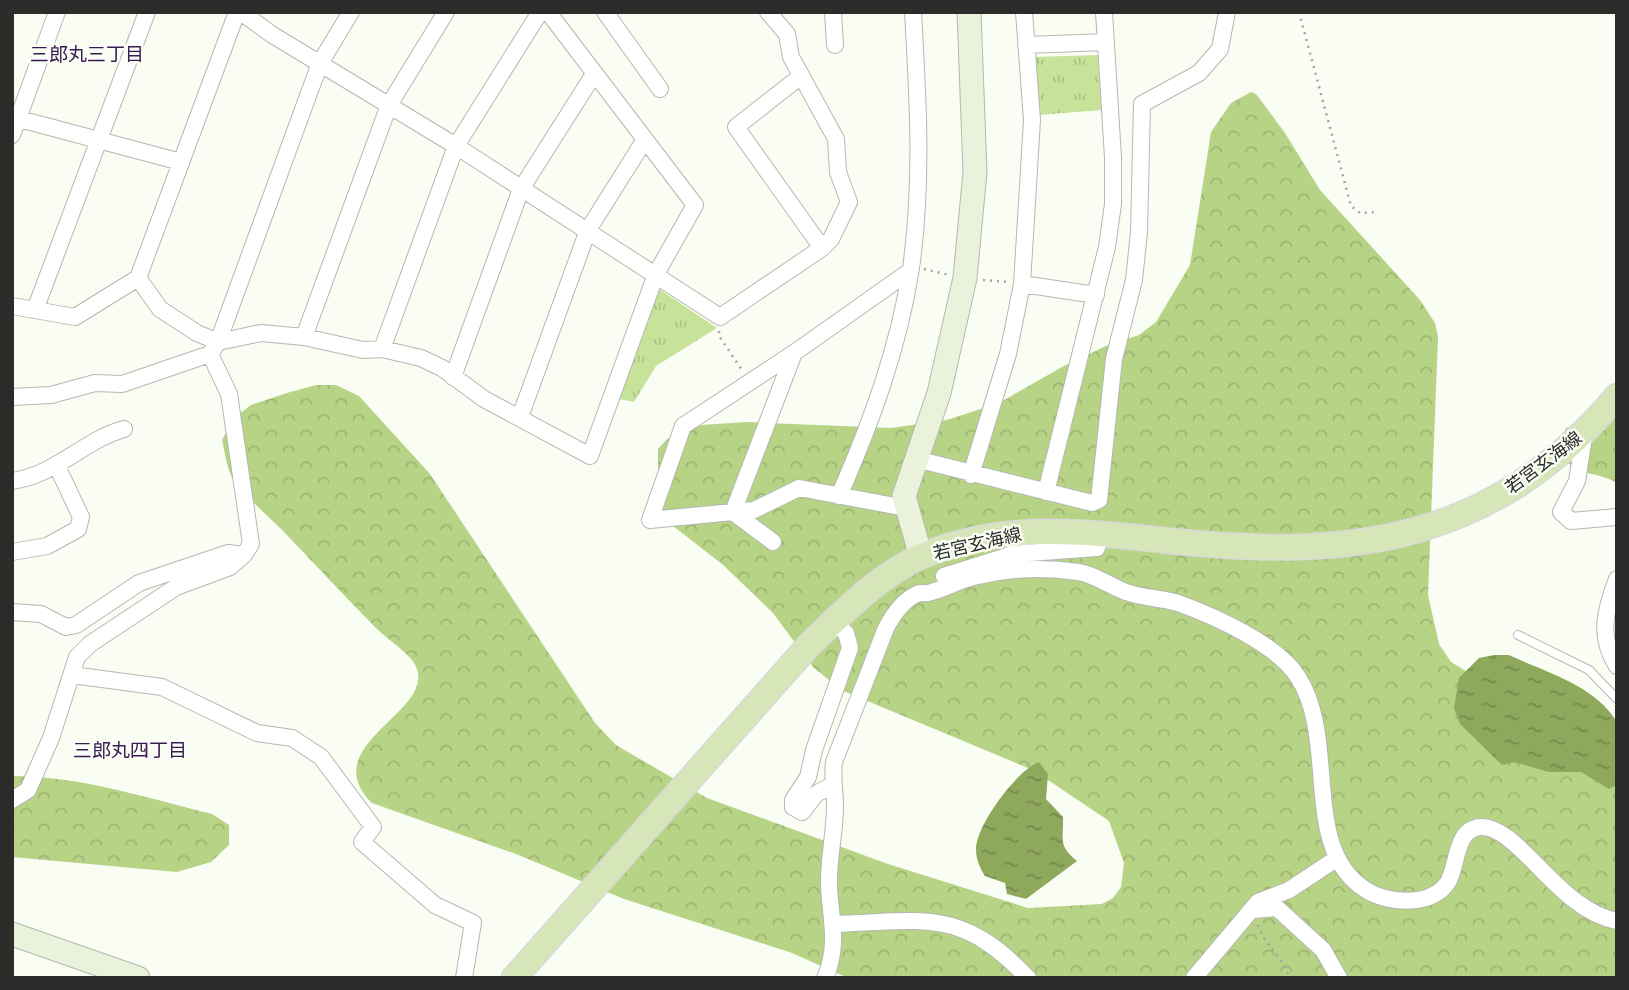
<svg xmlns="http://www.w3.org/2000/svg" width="1629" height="990" viewBox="0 0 1629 990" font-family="Ubuntu,'Noto Sans JP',sans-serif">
	<defs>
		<pattern id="forest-crowns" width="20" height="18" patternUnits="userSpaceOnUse" patternTransform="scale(1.75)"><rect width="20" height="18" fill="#b7d385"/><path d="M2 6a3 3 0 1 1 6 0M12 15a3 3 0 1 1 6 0" fill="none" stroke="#9eb573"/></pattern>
		<pattern id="park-tufts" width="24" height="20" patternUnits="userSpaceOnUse" patternTransform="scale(1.75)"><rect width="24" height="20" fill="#c7e299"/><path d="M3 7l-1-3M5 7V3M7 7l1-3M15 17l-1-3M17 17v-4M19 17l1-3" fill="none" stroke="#abc284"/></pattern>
		<pattern id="water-ripples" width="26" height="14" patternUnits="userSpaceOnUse" patternTransform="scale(1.75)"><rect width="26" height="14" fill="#8ea85c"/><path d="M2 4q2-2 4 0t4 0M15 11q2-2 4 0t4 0" fill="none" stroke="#74894c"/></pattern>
	</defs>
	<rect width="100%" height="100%" fill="#f9fdf4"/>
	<path fill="url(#forest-crowns)" d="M1251,92L1256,94L1285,133L1320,190L1420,300L1435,323L1438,337L1428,595L1439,644L1451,662L1469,673L1617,731V978H848L792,953L624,899L516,854L372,803C311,742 449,709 412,660C402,648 387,639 376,628C344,596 314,563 283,531C267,515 248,499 234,481C227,471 225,452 222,440L234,418L251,405L287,393L316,385H336L359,396L430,474L595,723L616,745L707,798L888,864L1028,908L1102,904L1113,898L1121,887L1124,863L1109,821L1033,770L841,690L813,667L773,613L722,564L664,519L658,499V449L667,439L702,425L747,422L891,428L947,420L999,403L1062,367L1106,346L1139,335L1156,322L1190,265L1211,132L1231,103Z
		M1617,412V483C1587,466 1573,483 1559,444L1566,428Z
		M12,776C80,776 147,798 212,814L229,825V845L211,862L177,872L12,857Z"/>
	<path fill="url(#park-tufts)" d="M1098,55L1102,110L1038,115L1034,57Z
		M659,289L717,328L656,366L634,402L619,399Z"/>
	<path fill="url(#water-ripples)" d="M1494,655H1509C1545,672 1595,685 1617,722V785L1609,789L1581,772H1549L1515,762L1502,765L1460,724L1454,708L1459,678L1479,658Z
		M1039,762L1048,774L1046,799L1063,817C1064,839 1057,845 1077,861L1026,899L1007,894L1005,883L985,876C980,869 976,858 976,850C975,826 1018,769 1039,762Z"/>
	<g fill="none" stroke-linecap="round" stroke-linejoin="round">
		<g stroke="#b4b8af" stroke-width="10">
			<path id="lane" d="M1518,635L1589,670L1617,699"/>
		</g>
		<g stroke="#b4b8af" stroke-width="18">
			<path id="street" d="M241,12L271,34L456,146L720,317L822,248L831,239L849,202L838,172L836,139L791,57L787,34L768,12
				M605,12L660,89
				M833,12L835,45
				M1026,45L1106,42
				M801,76L736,127L822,248
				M12,117L181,162
				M12,135L57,12
				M138,278L160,309L197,333L218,342L261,333L304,337L363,350L382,349L421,358L442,368L484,399L590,456L656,274L695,205L548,12
				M138,278L237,12
				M1022,284L1096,295
				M12,306L75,317L138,278
				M35,310L147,12
				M304,337L389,105L446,12
				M382,349L456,146L540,12
				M453,377L521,189L594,74
				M12,397L51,395L95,383L122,384L210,354
				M520,417L588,230L644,141
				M1585,431L1577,481L1561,512L1571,521L1617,517
				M916,459L1092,503L1099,500L1114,359L1134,280L1139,232L1142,104L1199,73L1220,49L1227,12
				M971,475L1008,354L1022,284L1032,120L1024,12
				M12,481C56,475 84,440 124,429
				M1046,492L1107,247L1113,204V158L1104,12
				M839,496C871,423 899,347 911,268C923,183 918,98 913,12
				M906,508L799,488L754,510L650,520L683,426L794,353L910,271
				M733,512L794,353
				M733,512L773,542
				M12,552L47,546L78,529L81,517L57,466
				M944,576L1014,554L1097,548L1098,533
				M1617,579C1605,610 1598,637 1617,666
				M12,612L41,614L66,627L76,625L139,583L228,553L244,555L251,544L229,394L210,354L218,342L320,63L351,12
				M72,675L162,687L257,733L292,738L321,757L373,827L362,842L435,905L473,923L464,978
				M832,785L816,794L802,812L793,807V800L808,777L814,750L850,648L846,633L833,622
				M12,800L28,790L51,738L77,657L90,644L176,587L230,567L244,555
				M1253,910L1277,908L1323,950L1339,978
				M835,924C925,921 960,907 1028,978
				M825,978C839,946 831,921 829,887C828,860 835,833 835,806C835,791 832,778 834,762L886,628C893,615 903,600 917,594C922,592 923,594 928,593C943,590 957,581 973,577C1006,569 1044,567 1078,572C1094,574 1110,586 1126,592C1143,598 1161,598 1178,603C1214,616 1277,644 1298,677C1339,741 1300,849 1366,890C1388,904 1432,907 1448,882C1458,865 1455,828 1481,827C1519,826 1559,911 1617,921
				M1194,978L1258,902L1289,890L1336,859"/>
		</g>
		<g stroke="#b4b8af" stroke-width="25">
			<path id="secondary" d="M921,557L904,496L939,393L965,278L975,172L969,12
				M12,934L138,978"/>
		</g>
		<g stroke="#d9d9d9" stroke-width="27">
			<path id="primary" d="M514,978L810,644C844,612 879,575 922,556C1003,521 1087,532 1172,541C1352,560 1493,542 1617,396"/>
		</g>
		<path stroke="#a3a59f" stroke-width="2.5" stroke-dasharray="2 5" stroke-linecap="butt" d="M1299,12L1351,206L1360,213L1378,212
			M924,269L949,275
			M983,280L1008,282
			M719,331V336L742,370
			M1258,925C1265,947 1284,957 1289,978"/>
		<use href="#lane" stroke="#fff" stroke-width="8"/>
		<use href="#street" stroke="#fff" stroke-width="16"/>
		<use href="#secondary" stroke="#eaf2dc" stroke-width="23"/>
		<use href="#primary" stroke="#d6e6b8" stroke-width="24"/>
	</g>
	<g text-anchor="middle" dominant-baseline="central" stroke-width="5" stroke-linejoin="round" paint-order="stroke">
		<g font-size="18" fill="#2c2d2a" stroke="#f9fdf4">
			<text transform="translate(1543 462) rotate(-37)">若宮玄海線</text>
			<text transform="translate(977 543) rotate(-13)">若宮玄海線</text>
		</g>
		<g font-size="19" fill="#381b54" stroke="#f9fdf4">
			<text x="87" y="54">三郎丸三丁目</text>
			<text x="130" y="750">三郎丸四丁目</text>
		</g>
	</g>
	<rect width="1629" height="990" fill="none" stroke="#2c2d2a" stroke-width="28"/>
</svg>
